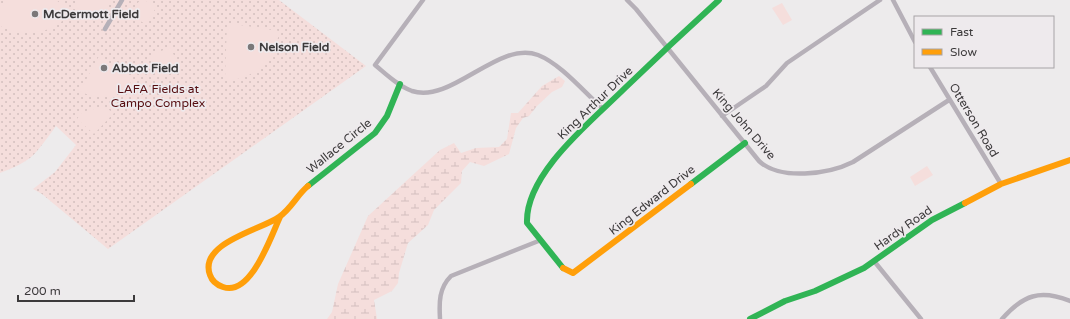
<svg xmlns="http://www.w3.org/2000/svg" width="1070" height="319" viewBox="0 0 1070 319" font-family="'Varela Round',sans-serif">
	<defs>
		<pattern id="green-dots" width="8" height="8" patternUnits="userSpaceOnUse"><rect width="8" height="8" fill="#f5dedc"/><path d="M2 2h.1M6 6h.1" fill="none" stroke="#d3bfbe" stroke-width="1.8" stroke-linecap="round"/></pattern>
		<pattern id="wetland-marsh" width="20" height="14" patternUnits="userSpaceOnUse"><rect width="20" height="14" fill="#f5dedc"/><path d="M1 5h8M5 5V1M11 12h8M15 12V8" fill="none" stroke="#d3bfbe"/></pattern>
	</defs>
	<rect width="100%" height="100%" fill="#edebec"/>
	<path fill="url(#green-dots)" d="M0,0H279L366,66L108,249L42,194L33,189L55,172L76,145L56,126C50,134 44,143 37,151C28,162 13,168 0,173Z"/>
	<path fill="url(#wetland-marsh)" d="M559,76L565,81L562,87L552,92L537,106L529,116L523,118L516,128L509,154L484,166L470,162L462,171L461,183L434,210L428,225L408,243L399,273L398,283L392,291L374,300L377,319H327L332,312L338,284L368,216L440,150L454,143L461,153L476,148L499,147L507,139L511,113H518L542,86Z"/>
	<path fill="#f5dedc" d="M7,0H56L71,11C57,34 23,38 0,26V10Z
		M79,0H109L111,1L98,23L75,6Z
		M140,0H145L156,8L145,24L130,14Z
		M782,3L792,20L783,25L772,8Z
		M227,23L279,31C277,59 252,81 225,80Z
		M170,47L178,64L175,70L159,77L150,56Z
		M99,56L132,81C118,98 100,102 80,91Z
		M98,108H106L114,113L94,134L77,119L82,112Z
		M927,166L933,175L915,186L910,177Z"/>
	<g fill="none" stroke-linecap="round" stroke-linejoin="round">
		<path stroke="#b6b0b8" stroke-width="4.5" d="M423,0L375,65C386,74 398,86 412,91C452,104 498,40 538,55C561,64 584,92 603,109
			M627,0L636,9L759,161C780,181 829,174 853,162L949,100
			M893,0L915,42
			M105,29L122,0
			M930,67L1001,184
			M722,116L766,86L787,63L880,0
			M874,261L921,319
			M440,319C439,302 439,288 451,276L541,240
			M1002,319C1023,295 1040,289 1070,301"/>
		<path stroke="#30b455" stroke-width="6" d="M691,184L745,143
			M308,186L375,133L387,116L400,84
			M563,268L527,223C525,173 593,120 625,88C656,58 687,29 719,0
			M750,319L785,301L815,291L864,268L932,220L965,203"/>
		<path stroke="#ff9f0a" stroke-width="6" d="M965,203L1001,184L1070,160
			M280,217C271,236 251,297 223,287C217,285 212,281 210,275C198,243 261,230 279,217C291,209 297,195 308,186
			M563,268L573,273L691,184"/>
	</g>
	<g fill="#7a7879" stroke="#eeeaed" stroke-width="1.5">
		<circle cx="35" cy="14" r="4"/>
		<circle cx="251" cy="47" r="4"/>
		<circle cx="104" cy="68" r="4"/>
	</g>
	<g text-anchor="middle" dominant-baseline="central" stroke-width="3.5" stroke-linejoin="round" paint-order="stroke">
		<g font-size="12" font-weight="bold" fill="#3c3a3b" stroke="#eeeaed" text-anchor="start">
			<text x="43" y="14">McDermott Field</text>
			<text x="259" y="47">Nelson Field</text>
			<text x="112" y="68">Abbot Field</text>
		</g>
		<g font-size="12" fill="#560e11" stroke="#eeeaed">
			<text x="158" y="89">LAFA Fields at<tspan x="158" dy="14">Campo Complex</tspan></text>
		</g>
		<g font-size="12" fill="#3c3a3b" stroke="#eeeaed">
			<text transform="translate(595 103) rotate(-44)">King Arthur Drive</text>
			<text transform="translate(974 120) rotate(59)">Otterson Road</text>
			<text transform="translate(744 124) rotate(49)">King John Drive</text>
			<text transform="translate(339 146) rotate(-39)">Wallace Circle</text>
			<text transform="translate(652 200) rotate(-38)">King Edward Drive</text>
			<text transform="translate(903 228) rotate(-35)">Hardy Road</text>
		</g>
	</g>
	<rect x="914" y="16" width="140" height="52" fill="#eeeaed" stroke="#a7a4a6"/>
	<rect x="922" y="29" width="20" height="6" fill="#30b455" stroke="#a7a4a6"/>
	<text x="950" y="36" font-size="12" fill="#3c3a3b">Fast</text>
	<rect x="922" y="49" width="20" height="6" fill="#ff9f0a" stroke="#a7a4a6"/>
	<text x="950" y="56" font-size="12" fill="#3c3a3b">Slow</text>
	<path d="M18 295v6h116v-6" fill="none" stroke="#3c3a3b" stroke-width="2"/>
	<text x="24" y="295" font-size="12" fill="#3c3a3b" stroke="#eeeaed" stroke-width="3" paint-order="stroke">200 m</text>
</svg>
